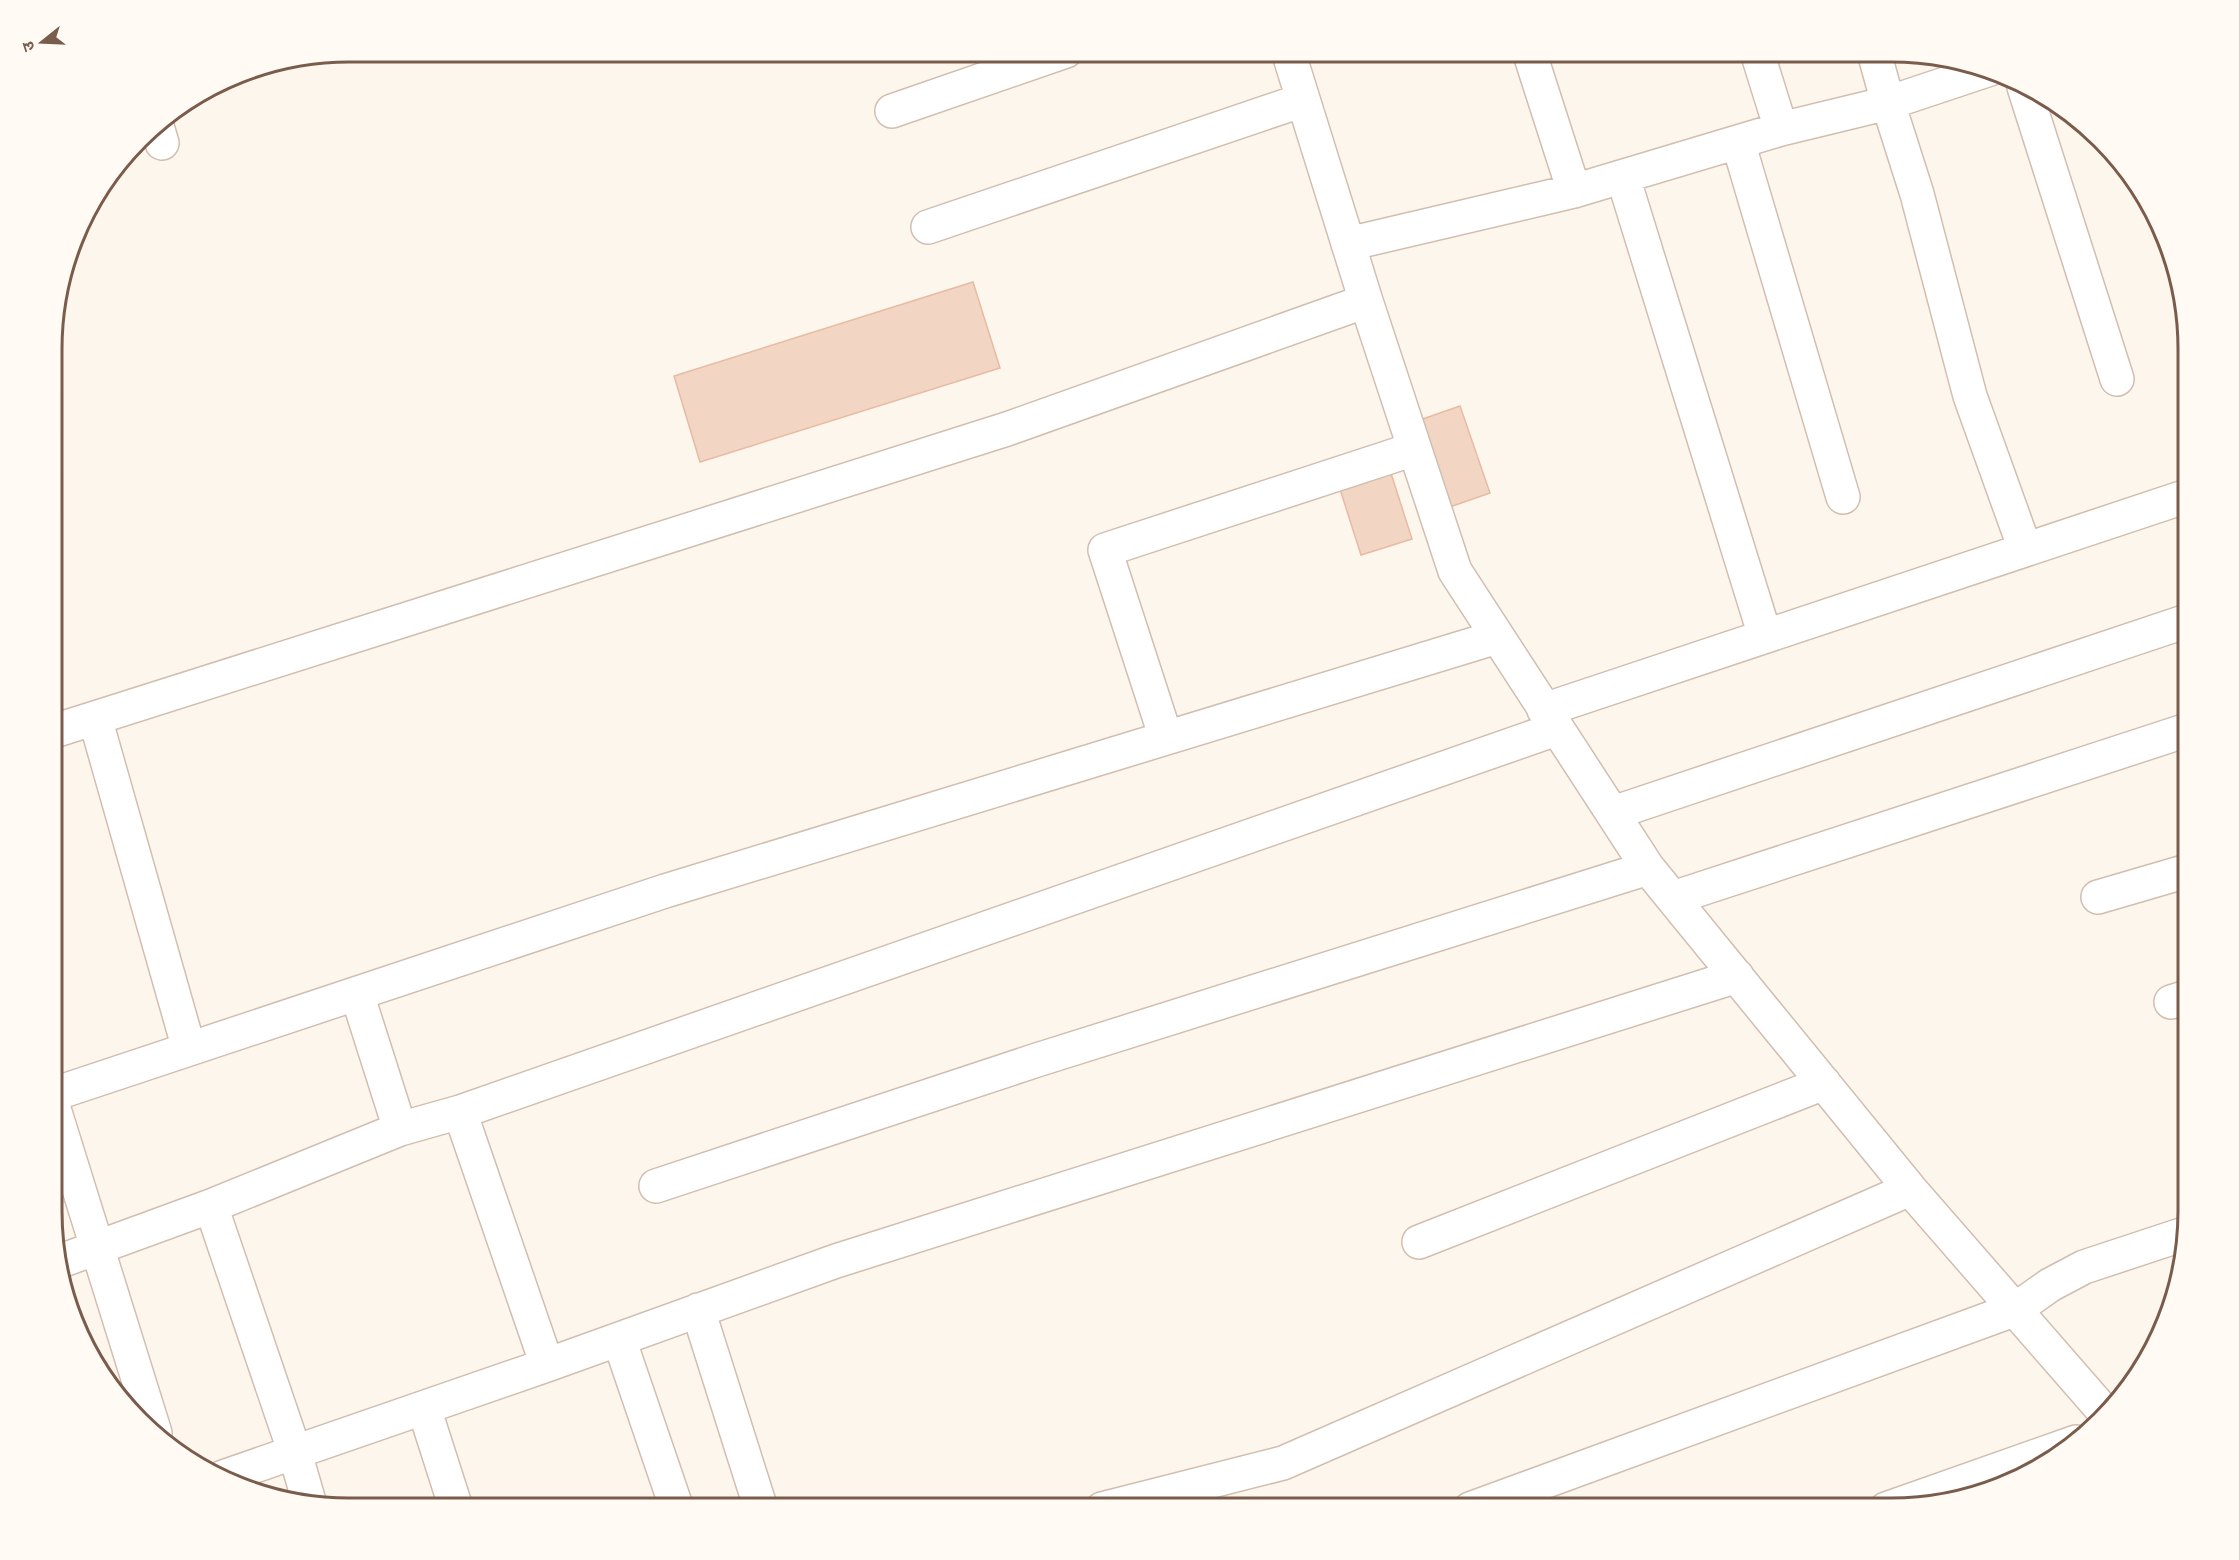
<svg xmlns="http://www.w3.org/2000/svg" width="2239" height="1560" viewBox="0 0 2239 1560" font-family="'Varela Round','Noto Sans Devanagari',sans-serif">
	<rect width="100%" height="100%" fill="#fdf6ec"/>
	<path fill="#f3d5c3" stroke="#e6bba3" stroke-width="1.5" d="M973,282L1000,368L700,462L674,376Z
		M1460,406L1490,493L1444,509L1414,422Z
		M1389,467L1412,539L1361,555L1338,483Z"/>
	<g fill="none" stroke-linecap="round" stroke-linejoin="round">
		<g stroke="#d1beb0" stroke-width="36">
			<path id="street" d="M1288,51L1366,301L1455,571L1648,868L1910,1189L2106,1414
				M1529,51L1574,191
				M1757,52L1781,129
				M1874,52L1888,103L1917,194L1970,396L2025,549
				M2024,87L2117,379
				M892,111L1066,51
				M156,123L162,143
				M1738,142L1843,497
				M1623,177L1765,636
				M928,227L1303,100
				M1348,244L1574,191L1781,129L1888,103L1990,69
				M1544,710L2187,496
				M95,718L189,1049
				M54,731L1007,429L1366,301
				M1166,738L1105,550L1414,449
				M1613,813L2187,621
				M2098,897L2187,871
				M1673,898L2187,730
				M357,994L400,1129
				M2171,1002L2187,997
				M54,1094L665,891L1497,637
				M54,1109L155,1433
				M460,1112L547,1365
				M656,1186L1037,1060L1648,868
				M211,1206L295,1453L310,1505
				M1419,1242L1824,1083
				M58,1262L211,1206L400,1129L460,1112L1556,729
				M698,1310L761,1509
				M619,1339L677,1509
				M424,1408L456,1508
				M223,1477L547,1365L836,1261L1737,976
				M1102,1509L1283,1463L1910,1189
				M1470,1509L2016,1309L2050,1285L2084,1267L2187,1233
				M1886,1509L2076,1442"/>
		</g>
		<use href="#street" stroke="#fff" stroke-width="33"/>
	</g>
	<path d="M0 0H2239V1560H0ZM349 62H1891A287 287 0 0 1 2178 349V1211A287 287 0 0 1 1891 1498H349A287 287 0 0 1 62 1211V349A287 287 0 0 1 349 62Z" fill="#fffaf3" fill-rule="evenodd"/>
	<path fill="none" stroke="#7a5c4d" stroke-width="3" d="M349 62H1891A287 287 0 0 1 2178 349V1211A287 287 0 0 1 1891 1498H349A287 287 0 0 1 62 1211V349A287 287 0 0 1 349 62Z"/>
	<g transform="translate(42 42) rotate(252)" stroke="#fffaf3" stroke-width="4.5" paint-order="stroke">
	<path d="M0-4.5L10 22L0 15L-10 22Z" fill="#7a5c4d"/>
	<text y="-9" font-size="16" font-weight="bold" text-anchor="middle" fill="#7a5c4d">उ</text>
	</g>
</svg>
